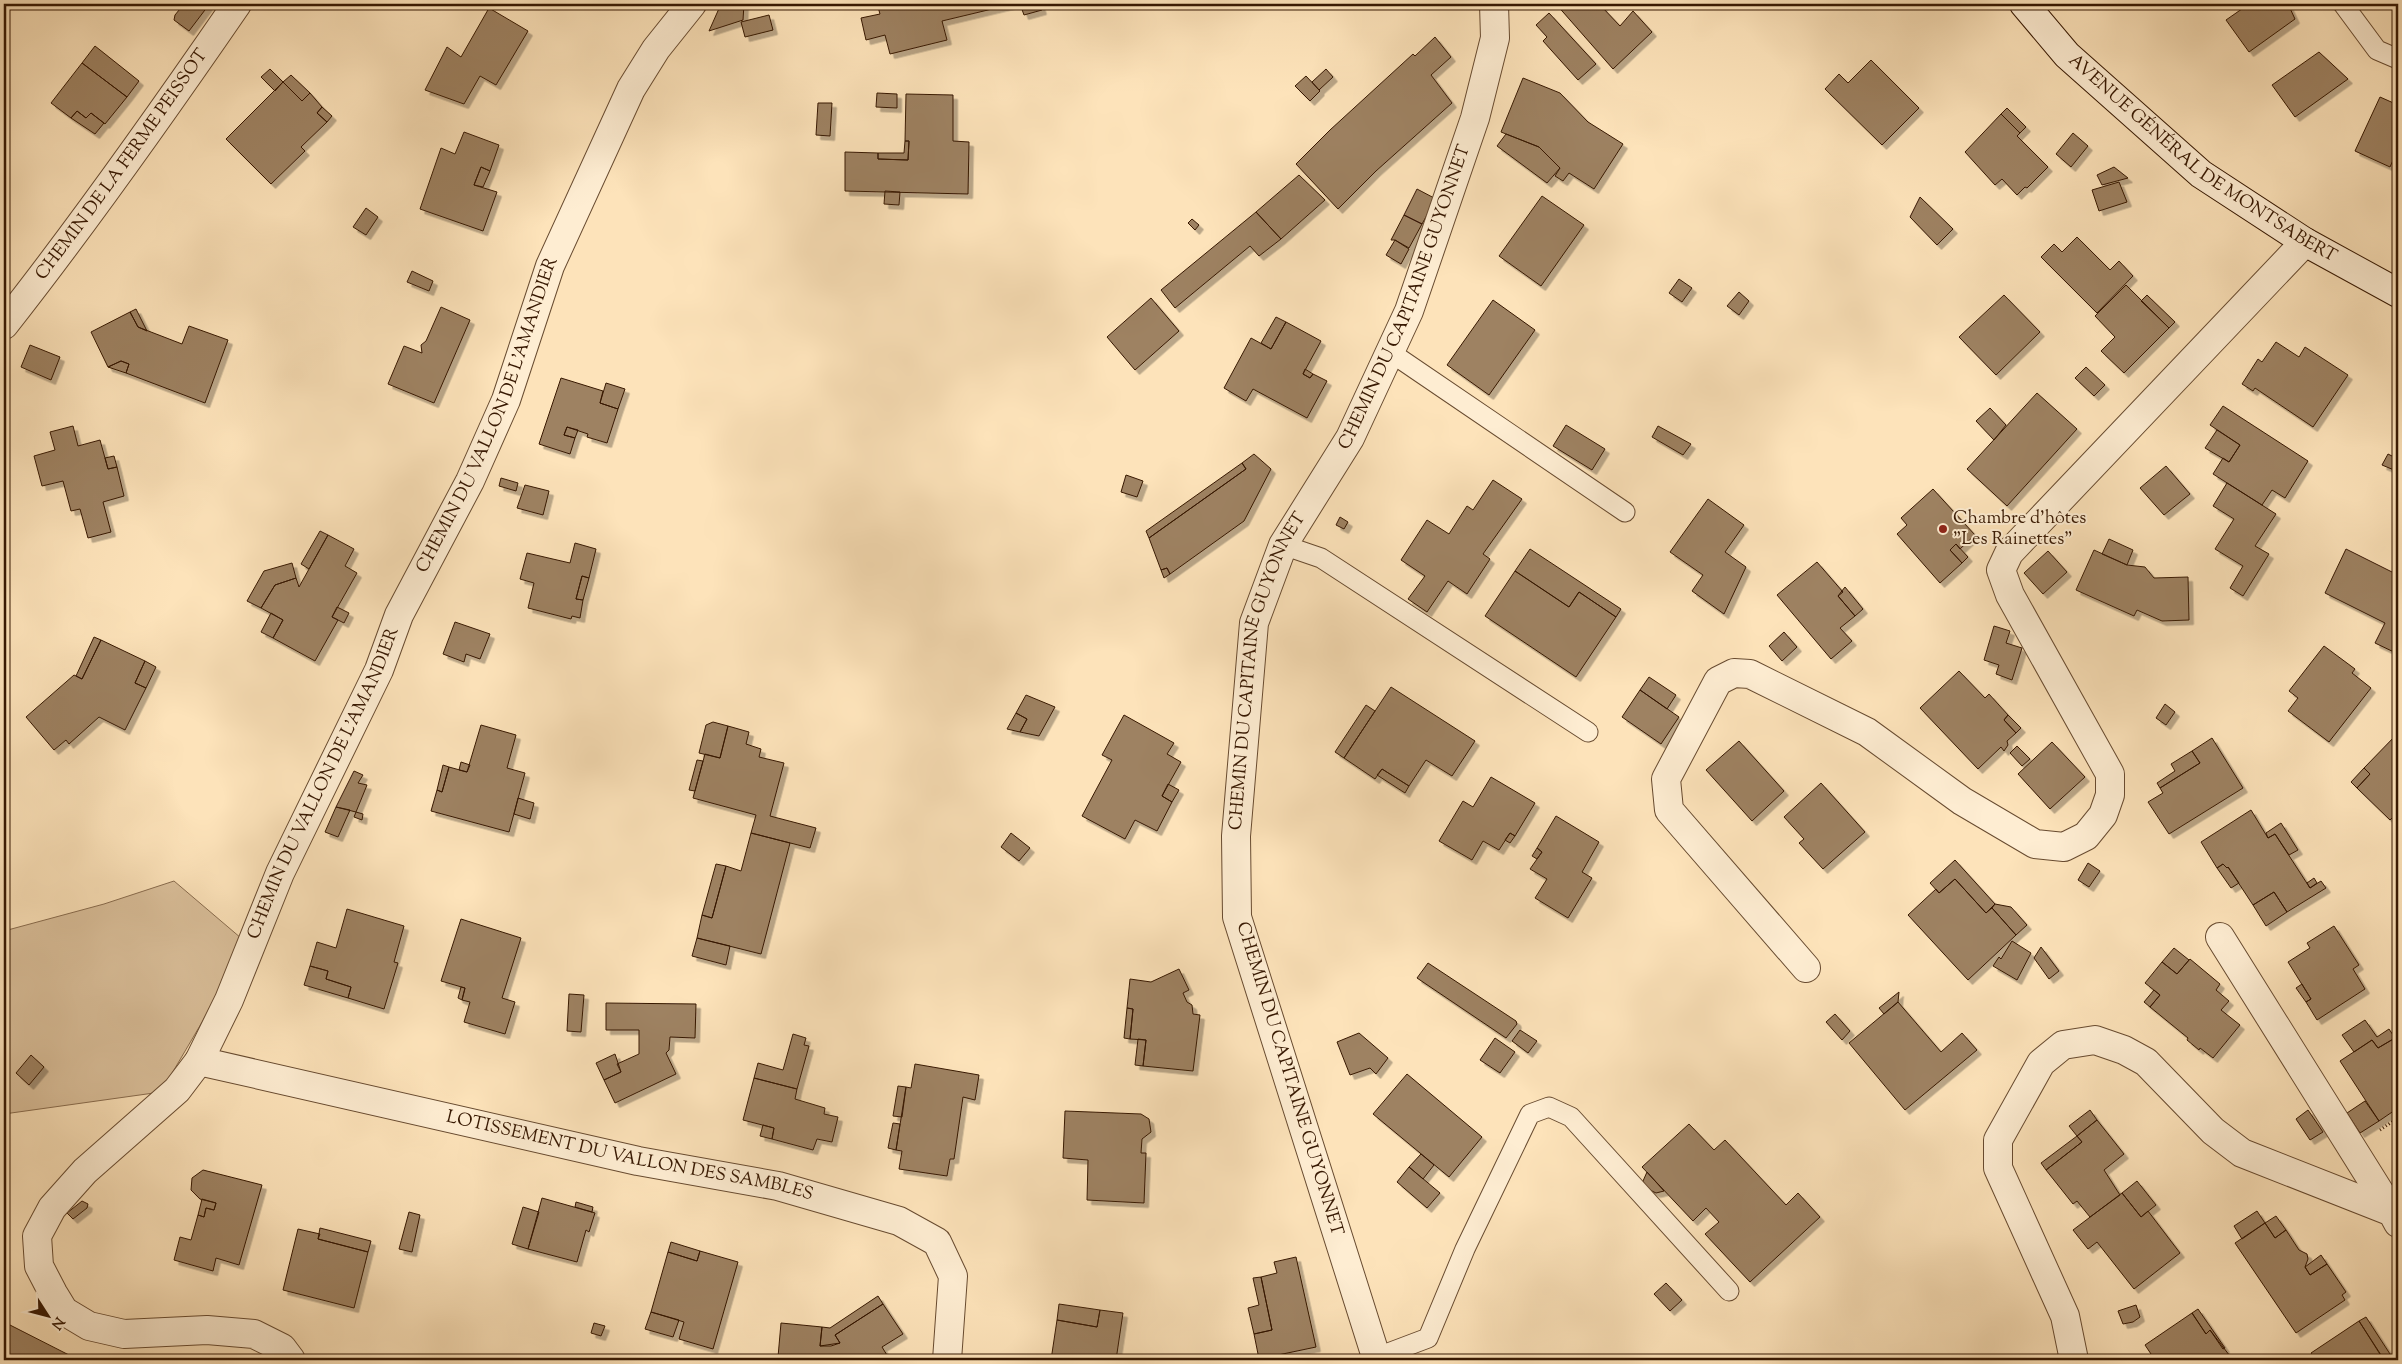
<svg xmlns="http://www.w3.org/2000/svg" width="2402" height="1364" viewBox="0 0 2402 1364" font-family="'Sorts Mill Goudy',serif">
	<defs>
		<filter id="shadow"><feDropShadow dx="4.5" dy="4.5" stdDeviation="0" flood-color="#0004"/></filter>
	</defs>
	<rect width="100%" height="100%" fill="#fde3ba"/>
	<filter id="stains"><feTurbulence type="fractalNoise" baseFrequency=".004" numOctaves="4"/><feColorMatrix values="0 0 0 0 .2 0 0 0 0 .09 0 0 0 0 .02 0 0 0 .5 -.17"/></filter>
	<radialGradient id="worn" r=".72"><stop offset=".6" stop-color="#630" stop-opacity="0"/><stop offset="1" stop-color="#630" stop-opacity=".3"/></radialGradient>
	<path fill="#dbc09b" stroke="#896c4e" d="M174,881L248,944L161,1092L4,1114V931L104,904Z"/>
	<path fill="#9e8262" stroke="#371802" filter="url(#shadow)" d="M184,4H205L208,6L189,31L174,20L175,15Z
		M721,4H744L743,20L709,31Z
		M889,4H1013L942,21L947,40L890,54L885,35L866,40L861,18L880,14L878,7Z
		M1020,4H1040L1042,10L1024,15Z
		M1556,4H1605L1602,7L1620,26L1633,11L1652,32L1613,69Z
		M2249,4H2288L2295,19L2249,52L2226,20Z
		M489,8L528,31L496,85L480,76L464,104L425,90L447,47L461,57Z
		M1549,13L1596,64L1578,80L1543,41L1547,37L1536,25Z
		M769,15L773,30L745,37L741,22Z
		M1435,37L1451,57L1431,75L1452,103L1376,171L1338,209L1296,164L1330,130L1413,54L1415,56Z
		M95,46L139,81L127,97L82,63Z
		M2319,52L2348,79L2295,117L2272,85Z
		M1871,60L1919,108L1882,145L1825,89L1839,74L1848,83Z
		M82,63L127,97L105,124L91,113L86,118L77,111L71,118L51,103Z
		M270,69L283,82L275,91L261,77Z
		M1326,69L1333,77L1319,90L1312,82Z
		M291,75L310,93L302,101L283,82Z
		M1306,76L1320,91L1310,101L1295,86Z
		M1523,78L1560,93L1588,122L1623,144L1594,189L1569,173L1563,181L1555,176L1560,168L1539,147L1501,132Z
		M283,82L302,101L310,93L322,107L317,113L327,122L301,147L305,151L271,184L226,139Z
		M877,93L897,94V108L876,107Z
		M906,94L953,95V141L969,142L968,194L845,191V152L878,153V159L908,160L909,141H905Z
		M2380,97L2398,105V149L2390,167L2355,151Z
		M818,103H832L830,136L816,135Z
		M322,107L332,116L327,122L317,113Z
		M2007,108L2026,127L2020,133L2001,114Z
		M77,111L86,118L91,113L104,123L95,134L71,118Z
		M2001,114L2020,133L2017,136L2048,167L2027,188L2025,187L2017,195L2002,179L1995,185L1965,152Z
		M464,132L499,145L490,171L481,167L474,185L497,192L483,231L420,209L441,148L455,154Z
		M2073,133L2088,146L2071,167L2056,154Z
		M1506,134L1539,147L1560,168L1547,183L1497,146Z
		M905,141H909L908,160L878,159V153H904Z
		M481,167L490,171L483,187L474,185Z
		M2114,167L2128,178L2102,185L2097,175Z
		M1299,175L1325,200L1281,239L1256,212Z
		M2119,182L2127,202L2099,211L2092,190Z
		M1417,189L1436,199L1422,224L1404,215Z
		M885,191L900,192L899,205L884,204Z
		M1542,196L1584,225L1541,286L1499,256Z
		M1920,197L1953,229L1937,245L1910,217Z
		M366,208L378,217L366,235L353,227Z
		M1256,212L1281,239L1259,256L1250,246L1175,308L1161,290Z
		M1404,215L1422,224L1409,248L1395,240H1391Z
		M1192,219L1199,225L1195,230L1188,223Z
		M2077,237L2110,270L2119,261L2133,276L2097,313L2041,257L2054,244L2062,252Z
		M1395,240L1409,249L1401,264L1386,255Z
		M412,271L433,281L429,291L407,282Z
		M1679,279L1692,288L1682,302L1669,293Z
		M2126,285L2169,328L2124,373L2101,351L2115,337L2095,316Z
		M1739,292L1749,301L1739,315L1727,306Z
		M2004,295L2040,332L1996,375L1959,337Z
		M2147,295L2175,322L2169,328L2141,301Z
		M1151,298L1179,331L1135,370L1107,337Z
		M1493,300L1535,330L1489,395L1447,365Z
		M441,307L470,320L434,403L388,384L404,346L422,353L421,345L426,341Z
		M136,309L147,331L138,327L130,312Z
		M130,312L138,327L182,344L189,326L228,340L205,403L126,373L129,364L121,361L108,367L91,332Z
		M1276,317L1286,322L1271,349L1261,343Z
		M1286,322L1321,341L1303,374L1310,378L1313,374L1327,381L1307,418L1253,389L1246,401L1224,388L1251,338L1271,349Z
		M2276,342L2299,357L2305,347L2348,375L2313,427L2255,388L2253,391L2242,384L2258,359L2262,362Z
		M30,345L60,357L51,380L21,367Z
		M121,361L129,364L126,373L108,367Z
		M2086,367L2105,385L2094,396L2075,378Z
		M1305,369L1313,374L1310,378L1303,374Z
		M561,378L603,391L600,403L618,409L607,443L587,437L588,434L567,427L564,435L575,438L570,454L539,444Z
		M606,383L625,389L618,409L600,403Z
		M2037,393L2077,429L2007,506L1967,469Z
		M2223,406L2308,461L2285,498L2272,490L2262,505L2213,474L2223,458L2229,462L2240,445L2210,425Z
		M1990,408L2006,425L1994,440L1976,421Z
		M1566,425L1605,449L1592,470L1553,446Z
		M73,426L78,446L100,440L108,469L117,467L124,496L103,502L111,532L88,538L80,509L71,511L63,481L42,486L34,456L55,450L50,432Z
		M1658,426L1691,444L1683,455L1652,437Z
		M567,427L578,430L575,438L564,435Z
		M2217,430L2240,445L2229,462L2205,448Z
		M1254,454L1271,469L1244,521L1170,574L1167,568L1161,570L1149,538L1246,469L1242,463Z
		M2388,454L2398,459L2394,470L2382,465Z
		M114,456L117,467L108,469L105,458Z
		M1242,463L1246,469L1149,538L1146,531Z
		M2166,466L2190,494L2164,515L2140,488Z
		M1126,475L1143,481L1137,497L1121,492Z
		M501,478L518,483L516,491L499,486Z
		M1493,480L1522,499L1483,554L1490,559L1467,594L1448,581L1427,612L1408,599L1425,576L1401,560L1427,520L1449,534L1467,506L1473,510Z
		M2227,483L2276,514L2255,546L2269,554L2243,596L2230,588L2243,566L2215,549L2234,519L2213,506Z
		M525,485L549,491L543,515L517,508Z
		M1933,489L1975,535L1960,549L1956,544L1950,550L1962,563L1940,583L1897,534L1907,525L1901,518Z
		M1708,499L1744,525L1725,552L1746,567L1724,614L1692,591L1703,575L1670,552Z
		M1340,517L1348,522L1344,529L1336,525Z
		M320,531L328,535L309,569L301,564Z
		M328,535L354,549L345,566L357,573L332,617L338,620L315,661L273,638L283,620L261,608L275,585L296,578L299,587Z
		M2109,539L2133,550L2127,565L2102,554Z
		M575,543L596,549L589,578L582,576L576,599L583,600L580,618L572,616L571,619L528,608L534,583L520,579L527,553L570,563Z
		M1956,544L1968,557L1962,563L1950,550Z
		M1530,549L1621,609L1616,617L1579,592L1569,607L1515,571Z
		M2346,549L2398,575V597L2396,602L2398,603V649L2396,653L2375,643L2385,623L2325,593Z
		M2094,550L2127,565L2145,567L2154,578L2188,577L2189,620L2162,621L2137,610L2134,616L2076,590Z
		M2048,551L2067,572L2043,594L2024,573Z
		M1817,562L1843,592L1838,596L1855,616L1840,628L1852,641L1831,659L1777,595Z
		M292,563L296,578L275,585L261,608L247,601L264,571Z
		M1167,568L1170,574L1164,578L1161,570Z
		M1515,571L1569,607L1579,592L1616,617L1576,677L1485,616Z
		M582,576L589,578L583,600L576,599Z
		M1845,587L1863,609L1855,616L1838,596Z
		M337,607L349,613L344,623L332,617Z
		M271,613L283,620L273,638L261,632Z
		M455,622L490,634L480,659L466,654L464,662L443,654Z
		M1994,626L2010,631L2006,643L2022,648L2012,680L1996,674L1999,665L1984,660Z
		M1784,632L1797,647L1782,661L1769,646Z
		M94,637L101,640L82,679L76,676Z
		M101,640L145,661L135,683L146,688L125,730L99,717L69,744L66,740L54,750L26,717L74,675L82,679Z
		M2324,646L2355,669L2352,673L2371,688L2329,742L2288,711L2298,698L2289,691Z
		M145,661L156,667L146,688L135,683Z
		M1959,671L1985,698L1989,694L2008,715L2004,720L2016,733L2007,741L2008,745L2004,751L2001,747L1978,769L1920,708Z
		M1649,677L1676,695L1667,709L1640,690Z
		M1391,687L1475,741L1452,776L1426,760L1409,786L1382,769L1375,779L1344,758Z
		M1640,690L1679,717L1661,744L1622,717Z
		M1026,695L1055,707L1039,736L1020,732L1027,719L1016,713Z
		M2165,704L2175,712L2166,725L2156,718Z
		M1366,705L1375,711L1344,758L1335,752Z
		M1016,713L1027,719L1020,732L1007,729Z
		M1124,715L1174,743L1167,754L1181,762L1162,796L1172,802L1157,831L1135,820L1125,839L1082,816L1112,760L1102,755Z
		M2008,715L2021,728L2016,733L2004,720Z
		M713,722L728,726L720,758L699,753L706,725Z
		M481,725L516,735L507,768L525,773L509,832L431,811L437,790L442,792L449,767L467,772Z
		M728,726L749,732L746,744L761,749L759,757L784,763L770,816L816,828L810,848L751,833L756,815L693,798L705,754L720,758Z
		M2398,733V812L2390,820L2357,788L2370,774L2364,768Z
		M2212,738L2243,788L2169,834L2148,802L2163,793L2160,788L2200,763L2192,751Z
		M1739,741L1784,791L1752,821L1706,770Z
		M2052,742L2085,777L2050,809L2018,774Z
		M2017,746L2030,759L2022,766L2010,753Z
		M2192,751L2200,763L2160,788L2157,783L2175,771L2171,764Z
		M697,760L703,761L695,791L689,790Z
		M461,762L470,765L467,772L459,770Z
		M443,765L449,767L442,792L437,790Z
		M2364,768L2370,774L2357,788L2351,782Z
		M1382,769L1409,786L1405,793L1377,775Z
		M354,771L363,775L358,783L367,785L356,812L336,807Z
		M1491,777L1535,803L1515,836L1510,833L1499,850L1483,841L1472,860L1439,841L1463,801L1473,807Z
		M1821,783L1865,832L1823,869L1799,843L1804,839L1784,817Z
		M1168,784L1179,790L1172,802L1162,796Z
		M518,798L534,803L530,819L514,814Z
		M336,807L350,810L338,837L325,832Z
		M2251,810L2268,838L2275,834L2310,888L2321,881L2326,888L2287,912L2274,892L2253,905L2228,867L2227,868L2223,864L2217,868L2201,842Z
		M356,812L363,814L362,820L354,817Z
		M1556,816L1599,842L1582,872L1592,878L1568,918L1535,898L1547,879L1530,869L1542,852L1537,848Z
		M2281,823L2298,850L2289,855L2275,834L2268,838L2266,833Z
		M751,833L790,843L761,954L697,938L702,915L712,918L726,866L741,871Z
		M1011,833L1030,848L1019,861L1001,847Z
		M1510,833L1515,836L1510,843L1505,840Z
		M1537,848L1542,852L1537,859L1532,856Z
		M1955,860L1995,904L1986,913L1955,879L1939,893L1930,883Z
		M2088,863L2100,871L2089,887L2078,880Z
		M716,864L726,866L712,918L702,915Z
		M2223,864L2227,868L2228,867L2239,883L2231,888L2217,868Z
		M2314,878L2317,883L2310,888L2307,883Z
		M1955,879L1986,913L1992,908L2016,935L1968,980L1908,915L1936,889L1939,893Z
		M2274,892L2287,912L2266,926L2253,905Z
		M1995,904L2011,907L2027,925L2016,935L1992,908Z
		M347,909L404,926L394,962L398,963L384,1009L348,998L351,987L326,979L328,971L310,966L317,942L336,948Z
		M461,919L521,938L502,998L515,1002L505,1034L464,1022L470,1002L462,1000L465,988L441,981Z
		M2334,926L2359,965L2353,969L2365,989L2317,1020L2306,1002L2311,999L2288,962L2310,948L2307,943Z
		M697,938L730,946L726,965L692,956Z
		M2012,941L2031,953L2017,980L1993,966L1999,957L2001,959Z
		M2041,947L2059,971L2049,979L2034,958Z
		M2174,948L2189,960L2177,974L2162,962Z
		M2190,959L2220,984L2216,990L2229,1001L2221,1010L2240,1025L2213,1058L2200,1048L2199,1050L2187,1040L2188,1038L2150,1007L2160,995L2145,983L2162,962L2177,974Z
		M1428,963L1516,1021L1517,1024L1506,1038L1417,978Z
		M310,966L328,971L326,979L351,987L348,998L304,985Z
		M1179,969L1189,990L1183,993L1187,1002L1192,1005L1193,1014L1200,1015L1193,1071L1143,1066L1146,1040L1130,1039L1133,1009L1127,1008L1130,979L1151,982Z
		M2302,984L2311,999L2306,1002L2296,988Z
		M461,987L465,988L462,1000L458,998Z
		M2154,990L2160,995L2150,1007L2144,1002Z
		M1899,992L1898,1002L1884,1014L1879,1008Z
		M569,994L584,995L581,1032L567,1031Z
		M1898,1002L1941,1052L1962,1033L1977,1050L1905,1110L1849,1043Z
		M606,1003L696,1004L695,1038L670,1037L669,1050L666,1053L676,1074L615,1103L604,1080L621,1072L617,1064L639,1054V1030H606Z
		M1127,1008L1133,1009L1130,1039L1124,1038Z
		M1835,1014L1850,1031L1842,1040L1826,1022Z
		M2365,1020L2377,1037L2389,1029L2395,1038L2378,1048L2372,1040L2354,1052L2342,1035Z
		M1520,1030L1537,1041L1528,1053L1512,1041Z
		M1359,1033L1388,1058L1376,1074L1370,1068L1350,1075L1337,1042Z
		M793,1034L806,1038L804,1045L809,1046L797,1089L754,1078L758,1063L783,1070Z
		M1495,1038L1515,1052L1500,1073L1480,1060Z
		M2395,1038L2398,1043V1108L2379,1121L2340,1061L2372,1040L2378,1048Z
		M1138,1039L1146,1040L1143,1066L1135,1065Z
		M615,1054L621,1072L604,1080L596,1063Z
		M31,1055L44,1067L29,1085L16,1073Z
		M915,1064L979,1075L975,1100L963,1097L954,1159H950L947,1176L899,1169L902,1151L896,1150L906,1087L911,1088Z
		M1407,1074L1482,1137L1449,1177L1373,1114Z
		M754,1078L797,1089L795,1099L825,1108L824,1114L838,1117L832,1142L817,1139L813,1150L772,1139L774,1128L743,1120Z
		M898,1086L906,1087L902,1117L893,1116Z
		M2365,1101L2379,1121L2360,1133L2347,1113Z
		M2090,1110L2097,1120L2077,1136L2069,1126Z
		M2308,1110L2323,1132L2310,1140L2296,1119Z
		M1065,1111L1141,1114L1149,1119L1151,1132L1142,1139L1141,1153H1146L1144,1203L1087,1200L1088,1160L1063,1158Z
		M2097,1120L2124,1154L2104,1170L2120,1195L2090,1217L2077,1201L2073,1204L2046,1170L2082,1142L2077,1136Z
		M893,1123L900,1124L896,1150L888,1148Z
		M1689,1124L1714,1150L1725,1140L1786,1205L1798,1193L1820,1217L1750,1282L1705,1234L1719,1222L1706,1208L1693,1221L1642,1167Z
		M763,1125L774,1128L772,1139L760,1136Z
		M2077,1136L2082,1142L2046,1170L2041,1163Z
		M1421,1154L1434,1165L1423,1179L1409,1167Z
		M1409,1167L1440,1193L1427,1208L1397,1182Z
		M203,1170L262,1185L239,1265L216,1258L213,1271L174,1260L180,1237L191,1240L198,1215L204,1217L206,1208L214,1210L216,1203L200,1199L191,1190L192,1178Z
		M1647,1172L1664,1191L1656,1193L1646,1188L1643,1181Z
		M2137,1181L2156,1205L2141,1217L2122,1193Z
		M2122,1193L2141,1217L2148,1211L2180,1253L2134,1289L2097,1242L2088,1249L2073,1230Z
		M542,1198L595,1213L589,1232L586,1230L577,1262L528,1249Z
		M202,1199L216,1203L214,1210L206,1208L204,1217L198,1215Z
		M82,1201L88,1204L87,1208L73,1219L67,1213Z
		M576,1202L593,1207L592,1212L575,1207Z
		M523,1207L539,1212L528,1249L512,1244Z
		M2257,1211L2265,1223L2242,1239L2234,1226Z
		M409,1212L420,1215L412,1252L399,1249Z
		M2276,1216L2286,1230L2275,1238L2265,1223Z
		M2265,1223L2275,1238L2286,1230L2299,1250L2307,1254L2308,1259L2305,1267L2310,1275L2327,1264L2346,1292L2342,1295L2345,1300L2296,1333L2235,1243Z
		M320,1228L371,1241L368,1252L318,1239Z
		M298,1229L320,1234L318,1239L368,1252L354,1308L283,1290Z
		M671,1242L700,1251L697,1261L668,1252Z
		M700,1251L738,1262L713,1349L679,1339L684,1322L651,1312L668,1252L697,1261Z
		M2321,1255L2327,1264L2310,1275L2305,1267Z
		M1296,1257L1316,1347L1259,1359L1254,1334L1272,1330L1261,1277L1277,1273L1274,1262Z
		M1261,1277L1272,1330L1254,1334L1248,1308L1259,1305L1253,1278Z
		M1666,1283L1682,1300L1670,1311L1654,1294Z
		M878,1296L883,1304L835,1335L840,1343L820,1346L822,1327L830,1328Z
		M883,1304L903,1334L882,1347L890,1360H793L778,1357L781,1323L822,1327L820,1346H831L840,1343L835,1335Z
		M1059,1304L1100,1310L1097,1327L1057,1320Z
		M2136,1305L2140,1317L2133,1322L2123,1324L2118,1311Z
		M2198,1309L2225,1348L2223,1349L2210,1330L2206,1334L2192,1313Z
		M1100,1310L1123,1313L1116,1360H1051L1057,1320L1097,1327Z
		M651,1312L679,1320L673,1337L645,1329Z
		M2192,1313L2206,1334L2210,1330L2233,1360H2155L2145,1345Z
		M2366,1317L2390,1354L2383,1358L2359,1321Z
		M2359,1321L2383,1359L2316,1360L2311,1353Z
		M594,1323L605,1326L601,1336L591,1333Z
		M8,1324L69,1355L67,1360H4V1333Z"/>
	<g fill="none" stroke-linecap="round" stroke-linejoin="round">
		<g stroke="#684b30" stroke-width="21">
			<path id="service" d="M2343,4L2377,50L2398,59
				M1390,352L1625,512
				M1283,545L1321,558L1588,732
				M1377,1360L1383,1355L1428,1338L1465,1249L1530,1114L1549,1107L1571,1117L1729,1291"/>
		</g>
		<g stroke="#684b30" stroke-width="30">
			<g id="minor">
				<path id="s1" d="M4,325C86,221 162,113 237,4"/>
				<path d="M2220,937L2392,1212"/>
				<path d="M1806,968L1669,810L1666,779L1718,681L1734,673L1750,674L1867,732L1962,801L2035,844L2064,847L2086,836L2103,815L2110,795V774L2010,595L2001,570L2009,553L2305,242"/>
				<path id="s2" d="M199,1061L638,1161L778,1186L899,1221L937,1242L953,1276L947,1360"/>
				<path id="s3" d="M291,1360L282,1348L254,1334L207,1330L124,1334L89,1326L64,1311L53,1293L39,1266L37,1236L52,1208L85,1171L177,1090L199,1061L229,1000L280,873L379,670L399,615L470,481L506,400L550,266L631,89L656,49L692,4"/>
				<path id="s4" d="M1377,1360L1237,917L1236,836L1254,623L1283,545L1350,438L1409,311L1475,118L1495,38L1494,4"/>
				<path d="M2074,1360L2065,1316L1998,1168V1140L2041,1063L2063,1045L2095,1040L2124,1050L2146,1062L2213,1131L2242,1153L2392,1212L2398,1223"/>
			</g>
		</g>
		<g stroke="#371802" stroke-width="30">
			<g id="secondary">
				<path id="s5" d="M2024,4L2067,55L2201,174L2305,242L2398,293"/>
			</g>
		</g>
		<path stroke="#371802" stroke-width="3" stroke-dasharray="1 2.5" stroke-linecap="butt" d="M2380,1130L2398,1118"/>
		<use href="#service" stroke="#feedd2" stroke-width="19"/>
		<use href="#minor" stroke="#feedd2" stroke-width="28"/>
		<use href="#secondary" stroke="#feedd2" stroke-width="28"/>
	</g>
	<circle fill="#8f2418" stroke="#feedd2" stroke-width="2" cx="1943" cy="529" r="5"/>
	<g text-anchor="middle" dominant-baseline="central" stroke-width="4" stroke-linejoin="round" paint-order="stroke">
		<g font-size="18" fill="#371802" stroke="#feedd2">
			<text stroke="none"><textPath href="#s5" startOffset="238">AVENUE GÉNÉRAL DE MONTSABERT</textPath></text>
			<text stroke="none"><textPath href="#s1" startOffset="199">CHEMIN DE LA FERME PEISSOT</textPath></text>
			<text stroke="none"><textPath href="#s4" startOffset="1120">CHEMIN DU CAPITAINE GUYONNET</textPath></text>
			<text stroke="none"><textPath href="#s3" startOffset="1272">CHEMIN DU VALLON DE L'AMANDIER</textPath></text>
			<text stroke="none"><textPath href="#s4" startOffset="715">CHEMIN DU CAPITAINE GUYONNET</textPath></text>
			<text stroke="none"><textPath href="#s3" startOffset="868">CHEMIN DU VALLON DE L'AMANDIER</textPath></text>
			<text transform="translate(1289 1079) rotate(73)">CHEMIN DU CAPITAINE GUYONNET</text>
			<text stroke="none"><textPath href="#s2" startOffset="441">LOTISSEMENT DU VALLON DES SAMBLES</textPath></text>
		</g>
		<g font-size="18" fill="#371802" stroke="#feedd2" text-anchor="start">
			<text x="1953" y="519">Chambre d'hôtes<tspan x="1953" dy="21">"Les Rainettes"</tspan></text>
		</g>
	</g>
	<rect width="2402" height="1364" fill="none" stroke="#fde3ba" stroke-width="20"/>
	<rect x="5" y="5" width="2392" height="1354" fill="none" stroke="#371802" stroke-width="2.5"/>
	<rect x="10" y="10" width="2382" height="1344" fill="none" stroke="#371802"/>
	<g transform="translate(48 1316) rotate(126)" stroke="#feedd2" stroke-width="4" paint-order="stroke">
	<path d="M0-4L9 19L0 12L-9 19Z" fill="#371802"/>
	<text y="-8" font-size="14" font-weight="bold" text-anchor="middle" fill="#371802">N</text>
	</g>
	<rect width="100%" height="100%" filter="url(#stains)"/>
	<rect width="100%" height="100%" fill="url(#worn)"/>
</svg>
